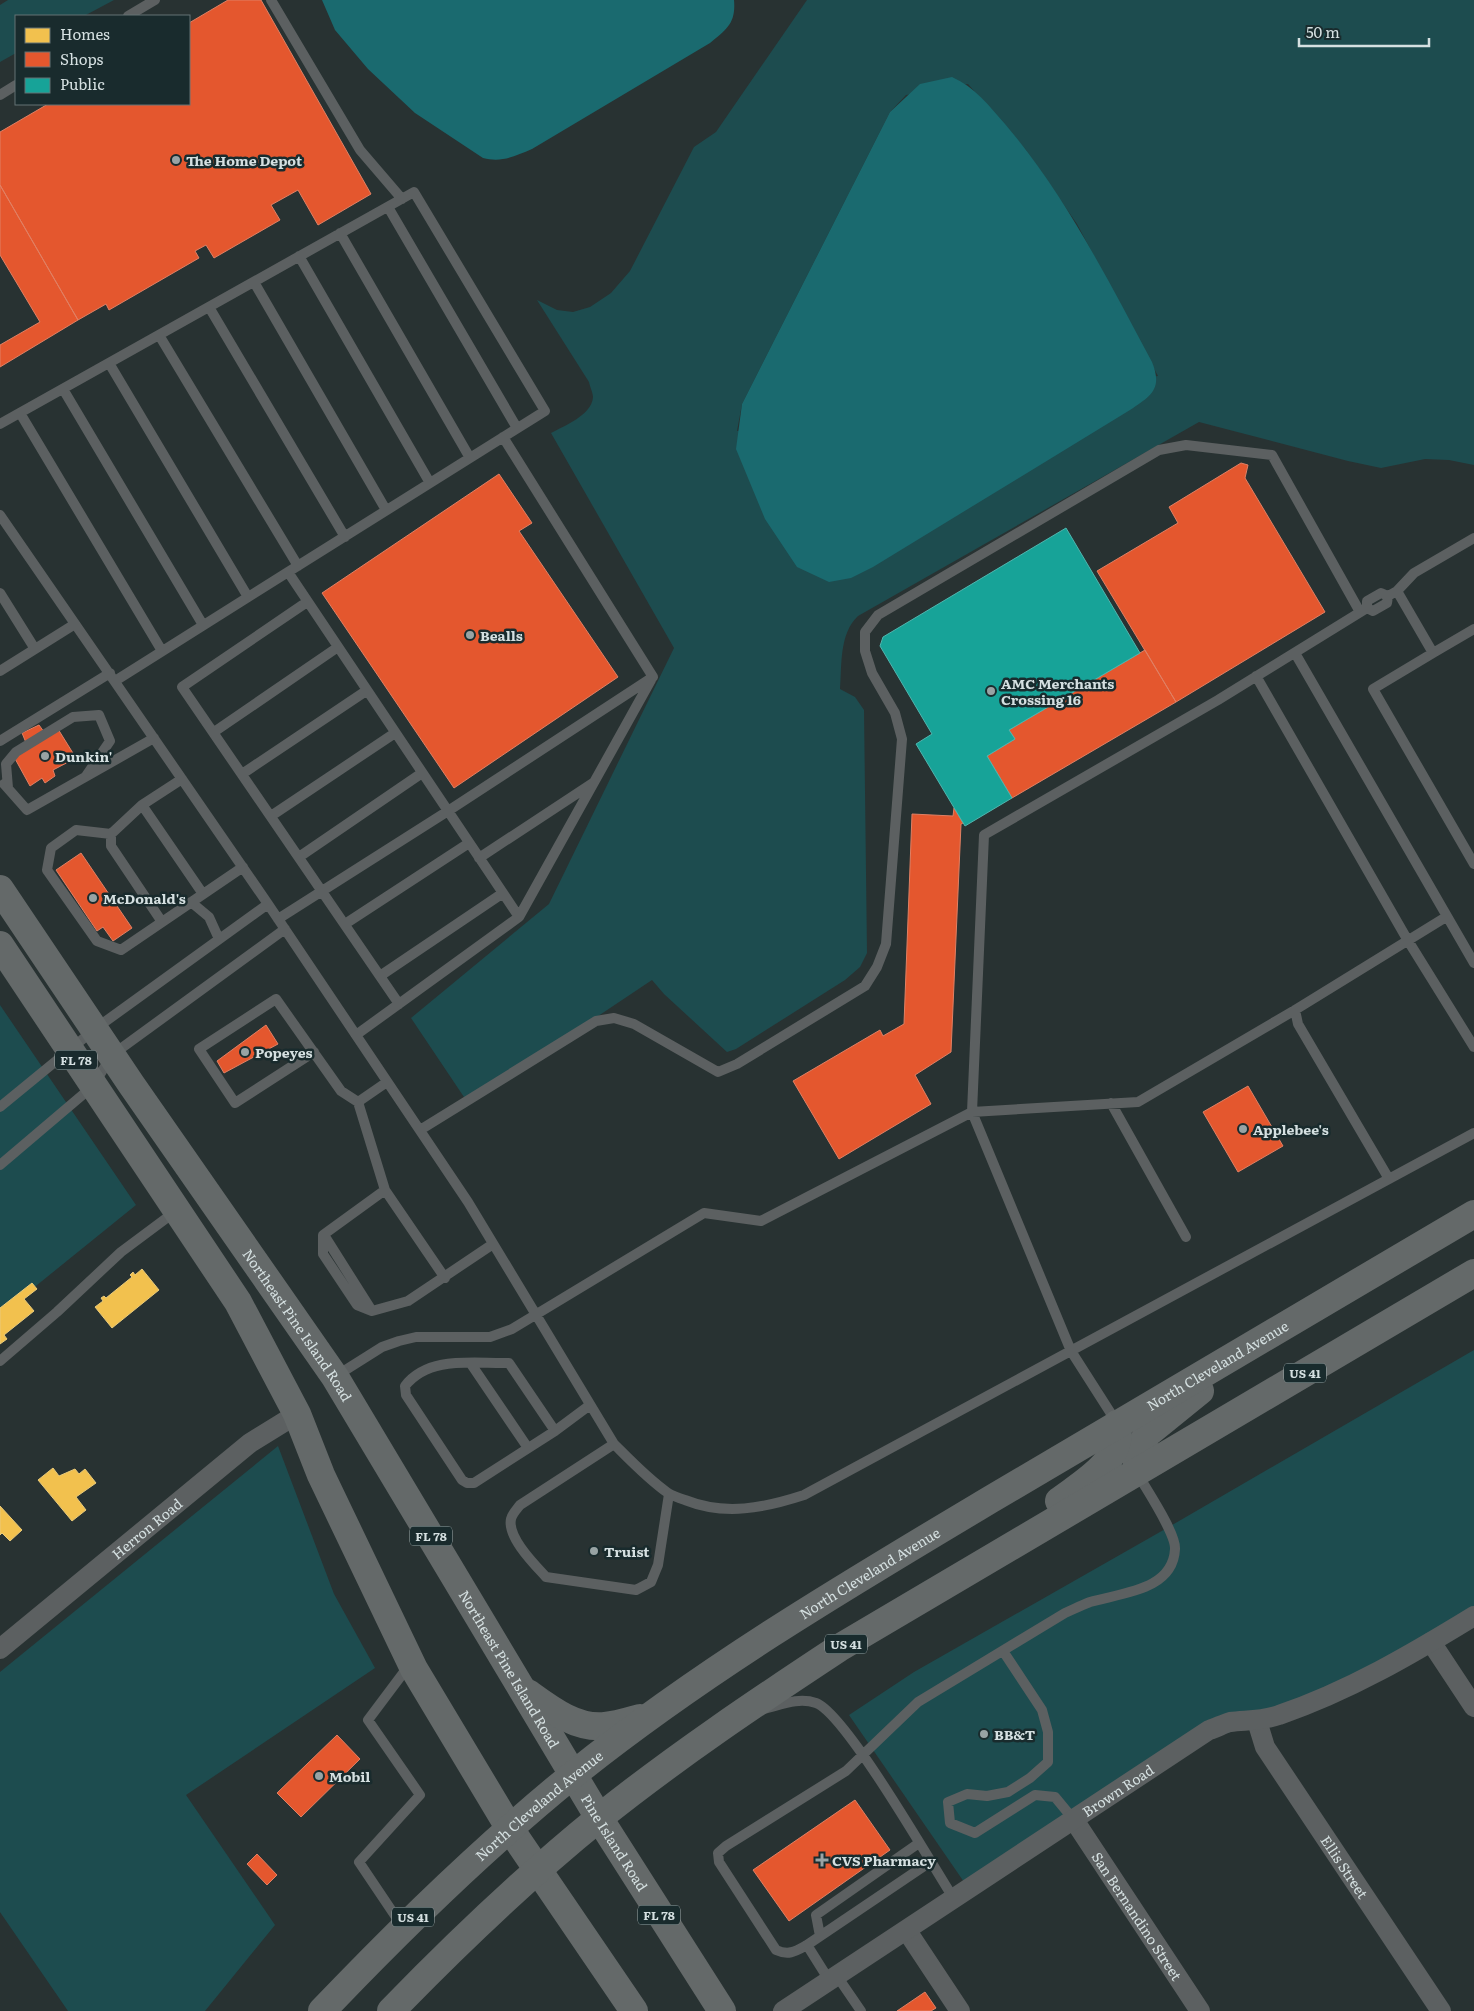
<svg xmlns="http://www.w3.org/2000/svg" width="1474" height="2011" viewBox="0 0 1474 2011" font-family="Literata,serif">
	<rect width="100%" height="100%" fill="#283232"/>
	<path fill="#1d4c4f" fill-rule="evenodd" d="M8,0H114L84,16H16V53L0,62V5Z
		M807,0H1474V465L1449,460L1425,459L1381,468L1348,461L1199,422L858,616C839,634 842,665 840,689L855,697L864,710L867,953L860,967L845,980L736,1049L727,1052L664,994L652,980L468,1103L411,1018L549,904L674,648L551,433C564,426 592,415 593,397C593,393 590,387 589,382L537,300L557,310L573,312L590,307L611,293L630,271L694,147L716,132ZM968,84L1026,150L1077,224L1158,376L737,431L742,404L890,112L906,95Z
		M0,1005L136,1205L0,1315Z
		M1474,1350V1622L1248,1726L1213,1738L973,1895L849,1715L914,1672L1167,1528Z
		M278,1446L334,1594L375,1668L186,1795L275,1925L205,2011H68L0,1912V1672Z"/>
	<path fill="#1a6a6f" d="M322,0H734C736,23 727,29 710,43L532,149C515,156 502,163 483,158L415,113L368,69L335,30Z
		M952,77C975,87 989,106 1005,124C1066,196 1108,280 1152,362C1163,389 1151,396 1130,410L873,567L851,578L829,582L797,567L765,519L736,449L742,404L890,112L920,84Z"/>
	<path fill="#f2c14e" stroke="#e9ca7a" d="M142,1269L159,1290L112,1328L95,1307L103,1301L101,1298L104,1296L106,1298L132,1277L130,1275L133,1272L135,1275Z
		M32,1283L37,1289L24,1299L34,1311L4,1335L7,1339L0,1344V1308Z
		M53,1468L59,1476L75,1469L79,1474L85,1469L96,1483L76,1497L86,1510L72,1521L38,1480Z
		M0,1506L22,1530L10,1541L2,1533L0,1535Z"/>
	<path fill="#e4572e" stroke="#e08064" d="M228,0H261L371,194L318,225L298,190L271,205L280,220L214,258L206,245L195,251L199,258L109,310L106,304L78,320L0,185V132L48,104H189V23Z
		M0,185L78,320L0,367V345L40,322L0,255Z
		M1241,463L1248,465L1245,478L1325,612L1176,702L1097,571L1178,523L1169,507Z
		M499,474L532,523L519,531L618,677L454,788L322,593Z
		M1145,650L1176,702L1012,798L987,756L1015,739L1009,730Z
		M39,725L47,736L58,729L76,758L53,770L55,776L45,783L42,778L30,786L13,755L27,745L22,733Z
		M954,808L963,823L961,824L951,1052L915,1075L931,1104L839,1159L793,1081L880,1030L883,1036L904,1024L912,814L953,816Z
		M81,853L132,928L113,941L103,927L97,931L56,870Z
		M266,1025L278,1044L224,1073L217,1061Z
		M1248,1086L1283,1146L1238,1172L1203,1112Z
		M337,1735L360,1759L301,1817L277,1793Z
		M855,1800L890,1850L789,1921L753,1870Z
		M257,1854L277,1875L267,1885L247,1864Z
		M925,1992L936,2008L931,2011H897Z"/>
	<path fill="#17a398" stroke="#50b5ae" d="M1066,528L1140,653L1009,730L1015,739L987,756L1012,798L965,826L916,744L932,734L880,646L883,637Z"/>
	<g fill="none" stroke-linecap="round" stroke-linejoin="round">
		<path stroke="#5c6061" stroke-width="10" d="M271,0L360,150L402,199
			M128,16L155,0
			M0,95L16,85
			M388,207L517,428
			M340,233L470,458
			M299,256L430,483
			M254,282L386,510
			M209,307L345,537
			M159,335L298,566
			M109,363L248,597
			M63,389L203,625
			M20,413L162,651
			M0,424L414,192L545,411L288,572L519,917L356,1035
			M503,437L653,677
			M0,515L268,904L468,1202L614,1444C631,1461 648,1479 668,1493C673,1496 679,1498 685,1500C725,1516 764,1508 804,1495L1474,1133
			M1397,591L1414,573L1474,538
			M0,593L35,649
			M307,602L182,687L399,1004
			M1367,608V601L1381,593L1388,596
			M1295,653L1474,963
			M1433,653L1373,689L1474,864
			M0,671L75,624
			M1256,676L1407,939L1474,1047
			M115,681L288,572
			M214,732L338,647
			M0,741L110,673
			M242,774L366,691
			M182,779L142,805L111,834L76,830L51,848L47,870L97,941L121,950L243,867
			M4,784L27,810L154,738
			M8,788L6,764L16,752L73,717L99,715L110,741L86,776
			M142,805L203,894
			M271,816L395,733
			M111,834V846L162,922
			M299,857L422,773
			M479,858L593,783
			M191,902L209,917L219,939
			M519,917L651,680
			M278,919L448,811L653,677
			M345,924L469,843
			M380,976L503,893
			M1295,1010L1298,1024L1389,1179
			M314,1052L235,1103L199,1049L276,999L341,1091L358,1102L387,1082
			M358,1102L385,1190L445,1278
			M1111,1103L1186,1237
			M0,1107L95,1029L268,904
			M420,1130L596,1021L614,1018L634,1024L718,1072L737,1064L865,986L877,967L886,944L902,739L895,713L872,673L865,651V632L878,615L1159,450L1186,445L1272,455L1360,612
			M0,1165L93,1086L112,1055L285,929
			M385,1190L323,1235V1254L357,1305L372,1311L408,1301L493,1244
			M324,1235L372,1311
			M0,1361L57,1312L121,1252L176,1211
			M471,1364L528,1448
			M336,1376L382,1347L399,1341L416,1337H490L512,1329L704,1213L761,1221L972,1112L984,835L1218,700L1367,608L1373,611L1387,603L1388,596L1397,591L1433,653L1474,629
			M1117,1423L1071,1351L972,1112L1138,1102L1295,1010L1446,917
			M555,1431L474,1483H467L462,1480L406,1395L405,1386C429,1355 474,1364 509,1363L555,1431L590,1405
			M614,1444L520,1505C517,1509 512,1514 511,1519C507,1537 534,1564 546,1577L636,1590L651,1582L658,1565L669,1494
			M1003,1651L1042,1710L1048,1732V1762L1030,1778L1008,1792L987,1796L967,1794L948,1802L950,1823L975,1833L1035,1795L1055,1797L1074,1820
			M764,1709C781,1705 798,1697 816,1703C846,1714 932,1865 954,1899
			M930,1862L807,1945C796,1951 789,1956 776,1950L719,1862L718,1853L726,1846L846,1771L918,1702L1065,1613C1074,1609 1082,1605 1090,1602C1120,1593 1173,1591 1175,1549C1176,1533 1146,1489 1137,1473
			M402,1926L359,1862L420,1795L368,1720L410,1664
			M820,1936L816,1915L919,1843
			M807,1945L829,1980
			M837,1976L861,2011"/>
		<g stroke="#5c6061" stroke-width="20">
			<path d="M1431,1642L1474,1707"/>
			<path id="s1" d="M0,1649L250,1443L297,1414"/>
			<path id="s2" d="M1257,1721L1265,1747L1441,2011"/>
			<path id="s3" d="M1074,1820L1200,2011"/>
			<path d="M907,1931L960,2011"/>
			<path id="s4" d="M783,2011L1209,1730C1216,1728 1223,1724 1230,1722C1247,1720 1263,1721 1279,1715C1349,1691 1412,1654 1474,1616"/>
		</g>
		<g stroke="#646969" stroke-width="28">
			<path id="s5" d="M0,889L131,1084L335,1377L599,1818L722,2011"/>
			<path d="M0,945L238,1302L297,1414L321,1475L414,1669L510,1829L634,2011"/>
			<path d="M1137,1472V1454L1147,1434L1200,1391"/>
			<path d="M1059,1501C1084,1482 1124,1461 1117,1424"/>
			<path d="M528,1693C550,1709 576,1729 605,1726C617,1725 629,1721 640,1718"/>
			<path id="s6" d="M322,2011C402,1927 484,1847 574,1774C705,1669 849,1584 993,1498C1153,1403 1313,1308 1474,1214"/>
			<path d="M391,2011C457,1943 525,1878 599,1818C675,1757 757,1702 839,1648L1474,1273"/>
		</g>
	</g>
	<g fill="#98a3a4" stroke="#192b2d" stroke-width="2">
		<circle cx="176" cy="160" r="5"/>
		<circle cx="470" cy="635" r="5"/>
		<circle cx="991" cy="691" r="5"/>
		<circle cx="45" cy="756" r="5"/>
		<circle cx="93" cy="898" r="5"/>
		<circle cx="245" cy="1052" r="5"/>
		<circle cx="1243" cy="1129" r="5"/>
		<circle cx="594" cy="1551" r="5"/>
		<circle cx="984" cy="1734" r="5"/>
		<circle cx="319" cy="1776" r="5"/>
		<path d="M819.5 1852.5h5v5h5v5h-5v5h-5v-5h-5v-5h5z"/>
	</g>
	<g text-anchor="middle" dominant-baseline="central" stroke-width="5" stroke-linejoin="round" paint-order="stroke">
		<g fill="#192b2d" stroke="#9daaab" stroke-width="1">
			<rect x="55" y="1050.5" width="42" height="19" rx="4"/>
			<rect x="1284" y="1363.5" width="42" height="19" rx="4"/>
			<rect x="410" y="1526.5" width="42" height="19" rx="4"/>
			<rect x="825" y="1634.5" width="42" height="19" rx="4"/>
			<rect x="638" y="1905.5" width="42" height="19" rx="4"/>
			<rect x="392" y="1907.5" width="42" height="19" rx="4"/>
		</g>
		<g font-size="12" font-weight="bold" fill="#d5e0e1">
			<text x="76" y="1060">FL 78</text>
			<text x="1305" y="1373">US 41</text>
			<text x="431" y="1536">FL 78</text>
			<text x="846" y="1644">US 41</text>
			<text x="659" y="1915">FL 78</text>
			<text x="413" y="1917">US 41</text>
		</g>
		<g font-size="14" font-weight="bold" fill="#d5e0e1" stroke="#192b2d" text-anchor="start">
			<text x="186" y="160">The Home Depot</text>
			<text x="480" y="635">Bealls</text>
			<text x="1001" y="683">AMC Merchants<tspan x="1001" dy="16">Crossing 16</tspan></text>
			<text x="55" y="756">Dunkin'</text>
			<text x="103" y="898">McDonald's</text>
			<text x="255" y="1052">Popeyes</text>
			<text x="1253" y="1129">Applebee's</text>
			<text x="604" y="1551">Truist</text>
			<text x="994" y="1734">BB&amp;T</text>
			<text x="329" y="1776">Mobil</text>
			<text x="832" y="1860">CVS Pharmacy</text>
		</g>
		<g font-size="14" fill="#d5e0e1" stroke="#192b2d">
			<text stroke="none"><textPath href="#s5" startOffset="528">Northeast Pine Island Road</textPath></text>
			<text stroke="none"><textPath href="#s6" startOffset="1109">North Cleveland Avenue</textPath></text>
			<text stroke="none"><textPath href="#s1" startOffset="190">Herron Road</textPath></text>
			<text stroke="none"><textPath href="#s6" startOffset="704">North Cleveland Avenue</textPath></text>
			<text stroke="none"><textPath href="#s5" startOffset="932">Northeast Pine Island Road</textPath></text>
			<text stroke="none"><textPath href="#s4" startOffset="401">Brown Road</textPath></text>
			<text stroke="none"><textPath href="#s6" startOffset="299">North Cleveland Avenue</textPath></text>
			<text stroke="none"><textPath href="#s5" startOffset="1135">Pine Island Road</textPath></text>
			<text stroke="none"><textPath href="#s2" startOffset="171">Ellis Street</textPath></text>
			<text stroke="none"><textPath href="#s3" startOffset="115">San Bernandino Street</textPath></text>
		</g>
	</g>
	<rect x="15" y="15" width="175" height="90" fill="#192b2d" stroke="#647375"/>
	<rect x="25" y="28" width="25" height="15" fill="#f2c14e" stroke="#647375"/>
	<text x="60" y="40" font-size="15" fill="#d5e0e1">Homes</text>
	<rect x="25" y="52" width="25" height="15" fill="#e4572e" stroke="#647375"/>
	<text x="60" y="65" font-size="15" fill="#d5e0e1">Shops</text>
	<rect x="25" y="78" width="25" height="15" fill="#17a398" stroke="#647375"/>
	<text x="60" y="90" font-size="15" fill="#d5e0e1">Public</text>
	<path d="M1299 38v8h130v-8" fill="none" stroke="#d5e0e1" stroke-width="2.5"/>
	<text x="1306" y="38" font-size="15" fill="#d5e0e1" stroke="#192b2d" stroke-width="4" paint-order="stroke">50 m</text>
</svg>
